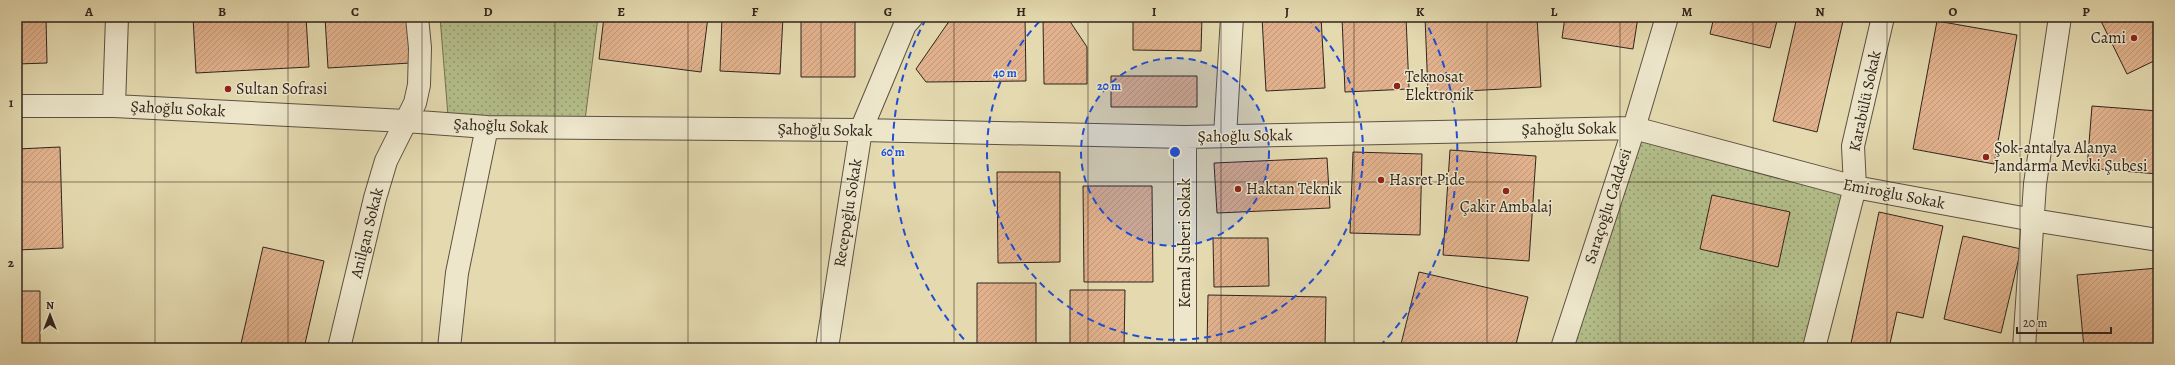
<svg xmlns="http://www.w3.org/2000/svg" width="2175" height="365" viewBox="0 0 2175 365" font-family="Alegreya,serif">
	<defs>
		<pattern id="green-dots" width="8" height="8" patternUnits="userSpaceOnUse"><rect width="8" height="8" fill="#b4bf8b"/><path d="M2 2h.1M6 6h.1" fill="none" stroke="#939b71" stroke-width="1.8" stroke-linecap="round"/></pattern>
		<pattern id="building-hatch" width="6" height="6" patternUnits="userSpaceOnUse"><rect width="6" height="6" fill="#e1b28d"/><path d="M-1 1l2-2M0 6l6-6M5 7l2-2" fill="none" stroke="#c19979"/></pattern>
	</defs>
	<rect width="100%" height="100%" fill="#e4d9af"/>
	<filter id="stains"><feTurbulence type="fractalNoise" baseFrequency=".005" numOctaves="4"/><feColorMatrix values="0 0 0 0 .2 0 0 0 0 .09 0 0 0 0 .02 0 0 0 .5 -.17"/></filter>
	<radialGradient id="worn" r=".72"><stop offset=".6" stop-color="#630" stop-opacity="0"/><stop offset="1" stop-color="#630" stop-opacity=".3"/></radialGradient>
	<path fill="url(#green-dots)" stroke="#727254" d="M440,17H598L585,120L448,116Z
		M1638,135L1849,192L1808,348H1569Z"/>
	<path fill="url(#building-hatch)" stroke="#30241d" d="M17,17H46L47,63L17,64Z
		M193,17H306L309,67L196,73Z
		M325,17H408L410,63L328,68Z
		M604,17H708L701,72L599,59Z
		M722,17H783L780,74L720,71Z
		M801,17H855V77H801Z
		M952,17H1025L1026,81L926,82L916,69Z
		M1133,17H1202L1201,51L1133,50Z
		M1262,17H1321L1325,88L1266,91Z
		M1342,17H1406L1409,89L1345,92Z
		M1425,17H1537L1541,87L1428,93Z
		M1565,17H1638L1633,49L1562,38Z
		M1714,17H1778L1770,48L1710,34Z
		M1797,17H1844L1817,132L1773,121Z
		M2099,17H2158V59L2127,74Z
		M1043,20H1069L1087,47V84H1044Z
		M1937,21L2017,35L1994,164L1913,149Z
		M1111,76H1197V107H1111Z
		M2092,106L2158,111V174L2087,168Z
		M60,147L63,248L17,250V149Z
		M1450,150L1536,156L1529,261L1443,255Z
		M1353,152L1422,154L1420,235L1350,233Z
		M1327,158L1330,208L1217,213L1214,163Z
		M997,172H1060V262L998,263Z
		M1083,186H1152L1153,282H1084Z
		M1712,195L1790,212L1778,267L1700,249Z
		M1879,212L1943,226L1923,318L1897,312L1889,348H1850Z
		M1963,236L2021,249L2001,333L1944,319Z
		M1213,238H1268L1269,286L1214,287Z
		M263,247L324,261L304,348H240Z
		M2158,268V348H2084L2077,275Z
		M1419,272L1528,297L1515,348H1400Z
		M977,283H1036V348H977Z
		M1070,290H1125L1124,348H1070Z
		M17,291H40V348H17Z
		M1208,295L1326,297L1325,348H1207Z"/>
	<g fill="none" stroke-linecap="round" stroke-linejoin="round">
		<g stroke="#5d5142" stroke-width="24">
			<path id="minor" d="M17,106H114L405,121L487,127L861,130L1185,137L1634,128L1855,187L2033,220L2158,240
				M114,106L117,17
				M1225,136L1232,17
				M1185,137V348
				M339,348L375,198L386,161L415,103L419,85L420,48L417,17
				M449,348L457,273L487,127
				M827,348L861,130L905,25L912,17
				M1562,348L1634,128L1667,17
				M1814,348L1855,187L1853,146L1883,17
				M2024,348L2035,184L2060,17"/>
		</g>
		<use href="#minor" stroke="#ede6cb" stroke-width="22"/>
	</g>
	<path fill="none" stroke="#30241d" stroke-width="1" stroke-opacity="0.55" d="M155,17V348M288,17V348M422,17V348M555,17V348M688,17V348M821,17V348M954,17V348M1088,17V348M1221,17V348M1354,17V348M1487,17V348M1620,17V348M1753,17V348M1887,17V348M2020,17V348M17,182H2158"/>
	<circle cx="1175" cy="152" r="94" fill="#1d4ed8" fill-opacity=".12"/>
	<g fill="none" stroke="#1d4ed8" stroke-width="2" stroke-dasharray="7 5">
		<circle cx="1175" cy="152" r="94"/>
		<path d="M1307 18A188 188 0 1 1 1043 18"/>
		<path d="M972 348A282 282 0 0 1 927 17M1423 17A282 282 0 0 1 1378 348"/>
	</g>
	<g fill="#8f2418" stroke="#ede6cb" stroke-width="1.5">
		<circle cx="2134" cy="38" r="4"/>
		<circle cx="1397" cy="86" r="4"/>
		<circle cx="228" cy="89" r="4"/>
		<circle cx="1986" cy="157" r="4"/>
		<circle cx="1381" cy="180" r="4"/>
		<circle cx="1238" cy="189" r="4"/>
		<circle cx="1506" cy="191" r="4"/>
	</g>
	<g text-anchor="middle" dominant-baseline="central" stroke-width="3" stroke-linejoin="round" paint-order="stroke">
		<g font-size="16" fill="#30241d" stroke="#ede6cb" text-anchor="start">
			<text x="2126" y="38" text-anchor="end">Cami</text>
			<text x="1405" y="77">Teknosat<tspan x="1405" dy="18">Elektronik</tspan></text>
			<text x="236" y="89">Sultan Sofrasi</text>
			<text x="1994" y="148">Şok-antalya Alanya<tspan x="1994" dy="18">Jandarma Mevki Şubesi</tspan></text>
			<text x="1389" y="180">Hasret Pide</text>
			<text x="1246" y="189">Haktan Teknik</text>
			<text x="1506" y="207" text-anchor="middle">Çakir Ambalaj</text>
		</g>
		<g font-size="16" fill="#30241d" stroke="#ede6cb">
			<text transform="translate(1865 101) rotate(-78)">Karabülü Sokak</text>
			<text transform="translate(178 109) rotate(3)">Şahoğlu Sokak</text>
			<text transform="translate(501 126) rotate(2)">Şahoğlu Sokak</text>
			<text transform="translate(1569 129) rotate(-1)">Şahoğlu Sokak</text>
			<text transform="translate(825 130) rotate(1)">Şahoğlu Sokak</text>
			<text transform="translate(1245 136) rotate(-1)">Şahoğlu Sokak</text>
			<text transform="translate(1894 194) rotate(11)">Emiroğlu Sokak</text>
			<text transform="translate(1608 206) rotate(-72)">Saraçoğlu Caddesi</text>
			<text transform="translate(848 213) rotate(-81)">Recepoğlu Sokak</text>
			<text transform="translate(367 233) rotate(-76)">Anilgan Sokak</text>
			<text transform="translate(1185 243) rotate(-90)">Kemal Şuberi Sokak</text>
		</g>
	</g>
	<circle cx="1175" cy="152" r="6" fill="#1d4ed8" stroke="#ede6cb" stroke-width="2"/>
	<g font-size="12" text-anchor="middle" font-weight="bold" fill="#1d4ed8" stroke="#ede6cb" stroke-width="3" stroke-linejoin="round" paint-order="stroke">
		<text x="1005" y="77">40 m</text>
		<text x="1109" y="90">20 m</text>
		<text x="893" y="156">60 m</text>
	</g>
	<rect width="2175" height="365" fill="none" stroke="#e4d9af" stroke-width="44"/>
	<g transform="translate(50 315)" stroke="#ede6cb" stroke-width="3" paint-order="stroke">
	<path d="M0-3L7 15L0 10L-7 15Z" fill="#30241d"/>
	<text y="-6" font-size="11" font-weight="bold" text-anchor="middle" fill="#30241d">N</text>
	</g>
	<path d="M2017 327v6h94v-6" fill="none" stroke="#30241d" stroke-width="2"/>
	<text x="2023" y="327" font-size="12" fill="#30241d" stroke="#ede6cb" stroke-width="3" paint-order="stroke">20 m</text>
	<rect x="22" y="22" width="2131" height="321" fill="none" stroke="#30241d" stroke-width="1.5"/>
	<g font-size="13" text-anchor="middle" font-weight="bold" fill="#30241d">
		<text x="89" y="16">A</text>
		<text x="222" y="16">B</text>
		<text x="355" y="16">C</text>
		<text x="488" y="16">D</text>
		<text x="621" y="16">E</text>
		<text x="755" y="16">F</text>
		<text x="888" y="16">G</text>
		<text x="1021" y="16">H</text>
		<text x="1154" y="16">I</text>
		<text x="1287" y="16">J</text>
		<text x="1420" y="16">K</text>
		<text x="1554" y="16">L</text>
		<text x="1687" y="16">M</text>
		<text x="1820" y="16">N</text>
		<text x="1953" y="16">O</text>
		<text x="2086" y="16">P</text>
		<text x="11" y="107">1</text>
		<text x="11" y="267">2</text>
	</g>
	<rect width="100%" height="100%" filter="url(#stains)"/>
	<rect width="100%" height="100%" fill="url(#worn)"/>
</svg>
